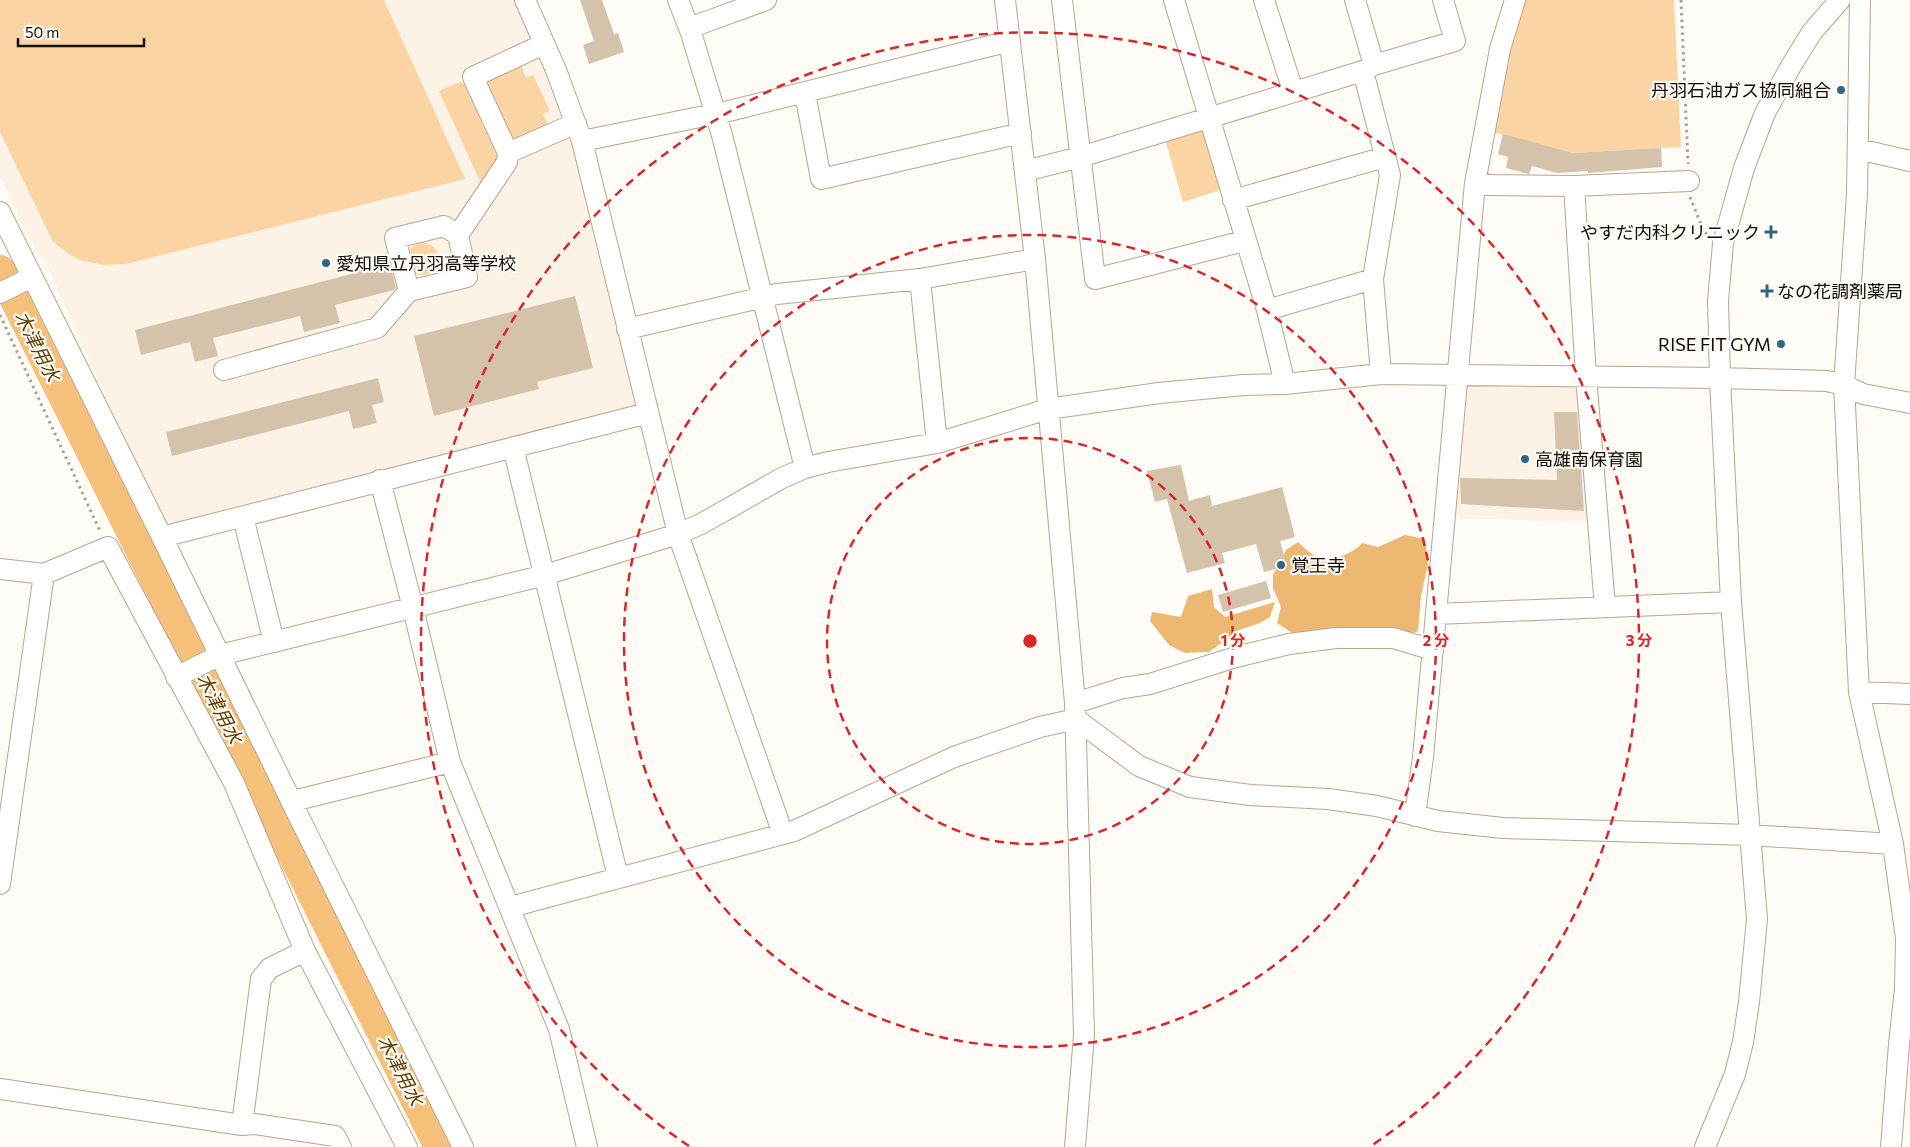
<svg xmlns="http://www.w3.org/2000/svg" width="1910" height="1147" viewBox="0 0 1910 1147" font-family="Commissioner,'Noto Sans JP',sans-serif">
	<rect width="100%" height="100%" fill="#fffbf6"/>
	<path fill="#fcf2e6" d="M0,0H518L579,156L640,406L164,528L44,258L38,255L0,177Z
		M1466,385L1582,387L1595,522L1452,518Z"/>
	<path fill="#fbd4a3" d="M0,0H384L465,179L126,264L104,265L83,261L72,256L53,242L0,132Z
		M1519,0H1674L1681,147L1573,153L1489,131Z
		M521,65L526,78L533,75L550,111L543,114L549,127L514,143L486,81Z
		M460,82L468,85L502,157L482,186L439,91Z
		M1197,127L1205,130L1224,189L1183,202L1164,136Z
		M407 259a16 16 0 1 1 32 0a16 16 0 1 1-32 0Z"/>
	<path fill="#edb872" d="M1405,535L1425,539L1428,564L1421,596L1418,631L1412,634L1401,629L1384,630L1365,627L1294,634L1277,623L1281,607L1273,588V575L1286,550L1298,542C1305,548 1311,556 1321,558C1334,561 1354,553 1362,543L1378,547Z
		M1212,589L1214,607L1225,617L1275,602L1270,617L1260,623L1239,630L1209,652L1185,653L1169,645L1150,621L1152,612L1181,617L1188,596Z"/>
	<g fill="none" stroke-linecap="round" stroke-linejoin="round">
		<path stroke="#f5c079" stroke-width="30" d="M0,270L439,1147"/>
	</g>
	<path fill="#d5c2ab" d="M580,0H602L614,34L618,33L624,52L589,64L583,45L594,41Z
		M1503,134L1573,153L1661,148L1662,167L1588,173V171L1557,173L1532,166L1529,174L1506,168L1508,157L1498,154Z
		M387,253L396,288L394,290L335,305L340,323L304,332L300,316L213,338L218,356L195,362L190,342L141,355L135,330L359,272L357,261Z
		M575,296L593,368L537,382L539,389L434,416L414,336Z
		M378,378L384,402L372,405L377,423L353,429L349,411L172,456L166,432Z
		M1554,412H1577L1584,511L1461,504L1460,478L1557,480Z
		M1181,465L1189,501L1210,495L1212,506L1282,487L1295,537L1280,541L1287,566L1264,572L1256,544L1222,553L1225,563L1187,573L1167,499L1155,502L1147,471Z
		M1266,581L1271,598L1223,612L1218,595Z"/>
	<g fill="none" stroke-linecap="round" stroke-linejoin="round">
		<g stroke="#b8a68f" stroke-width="22">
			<path id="minor" d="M525,0L556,70L582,141L678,534L783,834
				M678,0L691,33L722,135L805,468
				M1005,0L1035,259L1075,703L1084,1035L1075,1147
				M1062,0L1095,279L1244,241
				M1174,0L1267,310L1285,384
				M1264,0L1293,91
				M1355,0L1374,65
				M1860,0L1857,194L1844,385L1859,692L1893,844L1906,938L1905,989L1899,1044L1891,1147
				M689,28L766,0
				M544,44L473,77L508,153L576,123
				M1363,71L1390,175L1373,279L1381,374
				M805,93L821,179L1021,133
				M582,141L729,111L1010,41
				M1858,149L1910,161
				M1025,171L1080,157L1363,71L1374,65L1455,41L1443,0
				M1475,183L1492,185L1574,186L1689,181
				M1574,186L1586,376L1605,607
				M1233,200L1385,157
				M0,212L162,537L298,815L463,1147
				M458,235L444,226L395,238L409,291L467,277L458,235L507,162L508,153
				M920,279L937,443
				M0,293L32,277
				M1267,310L1373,279
				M627,329L777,294L920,279L1035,259
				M224,370L377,328L409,291
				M513,447L618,877
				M380,480L413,608L450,762L559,1029L587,1147
				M243,517L274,642
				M162,537L648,413
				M0,569L44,574L108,547L234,783L305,951L270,968L261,979L242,1125
				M1436,614L1731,602
				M176,677L220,655L545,575L678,534L701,524L782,478L805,468L828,462L937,443L1048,409L1159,393L1244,385L1285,384L1381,374L1720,378L1827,381L1844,385L1863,394L1910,403
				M1859,692L1910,694
				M1075,703L1123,688L1150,684L1236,657L1289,644L1336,638H1393L1433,650
				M293,801L450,762
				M1415,816L1423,757L1475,183L1500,49L1515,0
				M0,884L44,574
				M510,907L794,831L954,757L1040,727L1076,719L1139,766L1190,787L1250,795L1328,799L1377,806L1438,821L1503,828L1749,835L1893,844
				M305,951L407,1147
				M0,1089L242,1125L254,1124L335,1136L341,1147
				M1705,1147L1735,1074L1743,1042L1749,1002L1757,919L1731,602L1720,378L1718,301L1723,243L1744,168L1765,113L1791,66L1812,32L1840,0"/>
		</g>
		<path stroke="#a6a19b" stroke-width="3" stroke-dasharray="2.5 4" stroke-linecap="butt" d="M1681,0L1688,164
			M1690,197L1704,232L1707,234
			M0,315L100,531"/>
		<use href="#minor" stroke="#fff" stroke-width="20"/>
	</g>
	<g fill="none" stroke="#d62828" stroke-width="2.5" stroke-dasharray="9 6">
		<circle cx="1030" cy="641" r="203"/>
		<circle cx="1030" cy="641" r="406"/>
		<path d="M689 1146A609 609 0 1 1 1371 1146"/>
	</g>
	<g fill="#2c6980" stroke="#fffbf6" stroke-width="2">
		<circle cx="1841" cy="90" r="5"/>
		<path d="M1768.5 224.5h5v5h5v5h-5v5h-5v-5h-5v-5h5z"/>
		<circle cx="326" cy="263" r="5"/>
		<path d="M1764.5 283.5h5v5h5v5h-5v5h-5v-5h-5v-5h5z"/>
		<circle cx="1781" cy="344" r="5"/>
		<circle cx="1525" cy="459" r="5"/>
		<circle cx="1281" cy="565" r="5"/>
	</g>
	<g text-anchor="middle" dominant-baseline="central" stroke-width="4.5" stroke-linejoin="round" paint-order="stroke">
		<g font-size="18" fill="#120c05" stroke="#fffbf6" text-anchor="start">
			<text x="1831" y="90" text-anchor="end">丹羽石油ガス協同組合</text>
			<text x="1760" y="232" text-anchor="end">やすだ内科クリニック</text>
			<text x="336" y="263">愛知県立丹羽高等学校</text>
			<text x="1777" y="291">なの花調剤薬局</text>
			<text x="1771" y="344" text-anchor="end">RISE FIT GYM</text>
			<text x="1535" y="459">高雄南保育園</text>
			<text x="1291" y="565">覚王寺</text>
		</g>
		<g font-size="19" font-style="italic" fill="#603d01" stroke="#fffbf6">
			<text transform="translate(38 346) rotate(63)">木津用水</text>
			<text transform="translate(220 708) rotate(63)">木津用水</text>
			<text transform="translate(401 1070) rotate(63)">木津用水</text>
		</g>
	</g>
	<circle cx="1030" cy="641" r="8" fill="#d62828" stroke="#fffbf6" stroke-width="2.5"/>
	<g font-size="15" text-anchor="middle" font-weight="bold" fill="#d62828" stroke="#fffbf6" stroke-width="4.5" stroke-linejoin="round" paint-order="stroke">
		<text x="1233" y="646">1 分</text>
		<text x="1436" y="646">2 分</text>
		<text x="1639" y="646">3 分</text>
	</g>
	<path d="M18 38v8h126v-8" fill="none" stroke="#120c05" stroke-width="2.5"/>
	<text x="25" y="38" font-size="15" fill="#120c05" stroke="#fffbf6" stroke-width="4" paint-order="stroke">50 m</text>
</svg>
